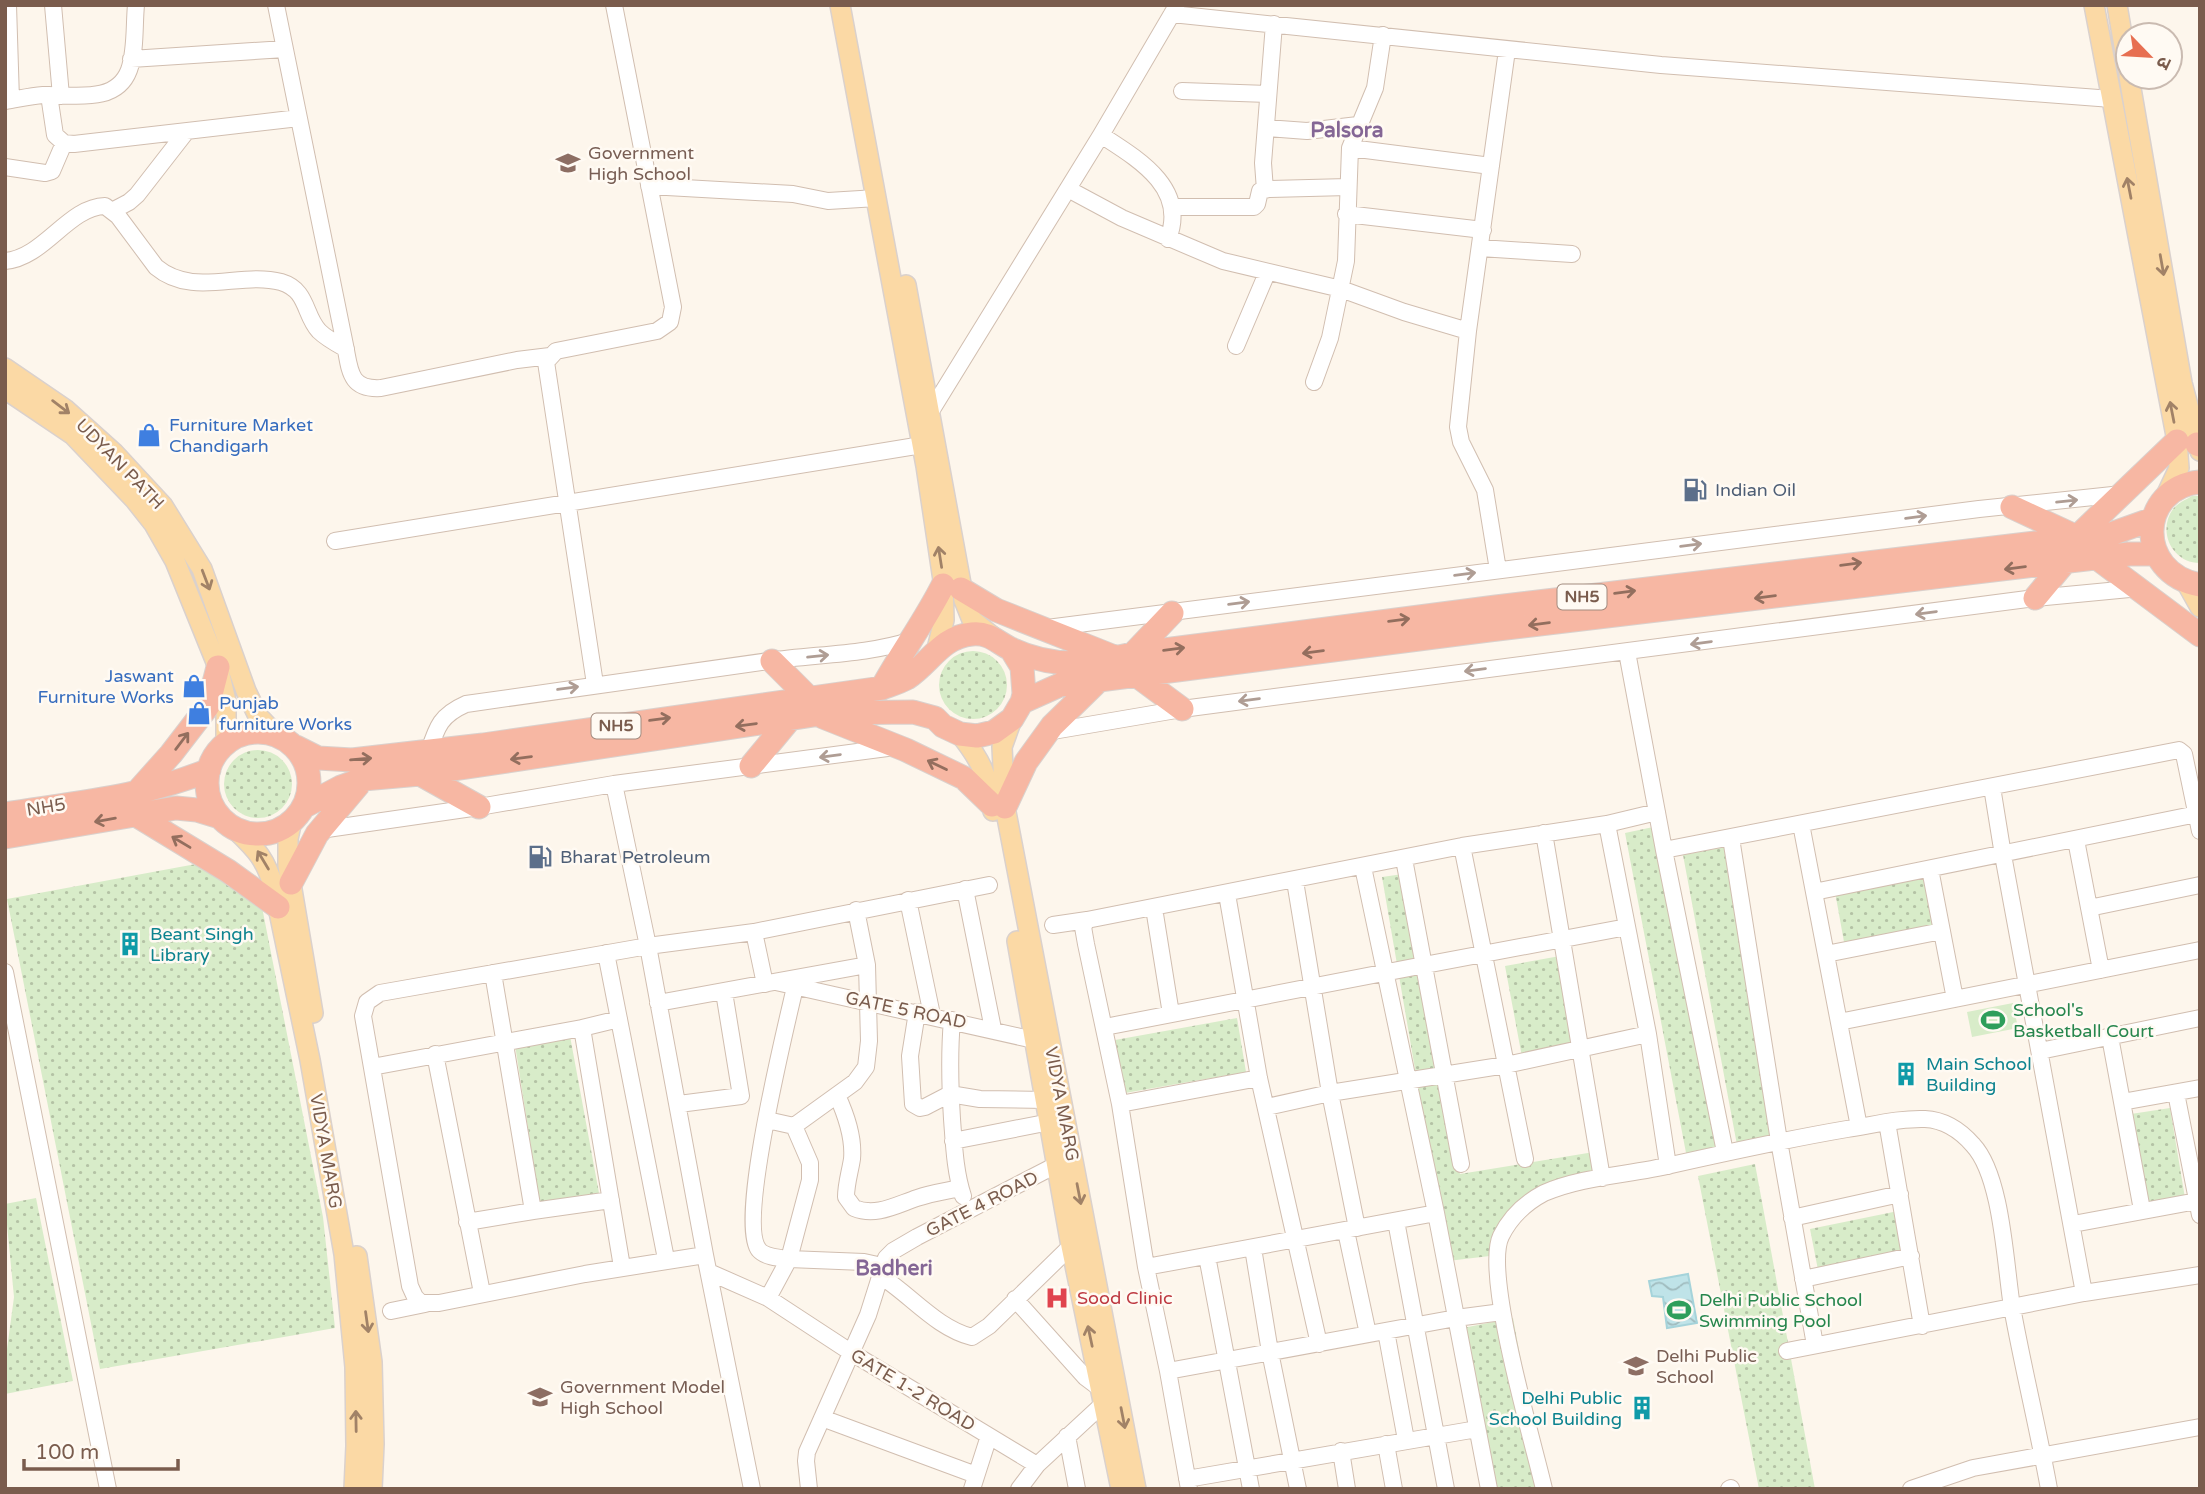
<svg xmlns="http://www.w3.org/2000/svg" width="2205" height="1494" viewBox="0 0 2205 1494" font-family="'Varela Round','Noto Sans Devanagari',sans-serif">
	<defs>
		<pattern id="park-dots" width="8" height="8" patternUnits="userSpaceOnUse" patternTransform="scale(1.75)"><rect width="8" height="8" fill="#d8ecc9"/><path d="M2 2h.1M6 6h.1" fill="none" stroke="#b4c2a5" stroke-width="1.8" stroke-linecap="round"/></pattern>
		<pattern id="water-waves" width="16" height="10" patternUnits="userSpaceOnUse" patternTransform="scale(1.75)"><rect width="16" height="10" fill="#bfe3e8"/><path d="M0 5q4-4 8 0t8 0" fill="none" stroke="#a0bbbe"/></pattern>
	</defs>
	<rect width="100%" height="100%" fill="#fdf6ec"/>
	<path fill="url(#park-dots)" d="M2192,496H2200V563C2172,563 2157,531 2173,509C2178,503 2185,500 2192,496Z
		M939 685a34 34 0 1 1 68 0a34 34 0 1 1-68 0Z
		M224 784a34 34 0 1 1 68 0a34 34 0 1 1-68 0Z
		M1658,826L1720,1152L1687,1158L1625,833Z
		M1725,847L1779,1137L1737,1145L1683,855Z
		M196,864L262,907L323,1217L335,1328L100,1369L7,899Z
		M1403,874L1460,1174L1600,1151L1603,1174L1531,1193L1498,1255L1448,1261L1382,877Z
		M1926,875L1935,925L1844,942L1835,892Z
		M1560,956L1577,1046L1522,1057L1505,966Z
		M1237,1018L1246,1072L1125,1093L1115,1040Z
		M570,1036L599,1193L540,1205L515,1045Z
		M2170,1108L2185,1198L2146,1204L2131,1114Z
		M1755,1164L1815,1489H1759L1698,1176Z
		M36,1198L73,1381L5,1394V1364L14,1297L5,1204Z
		M1903,1210L1912,1256L1819,1275L1810,1229Z
		M1513,1318L1545,1489H1494L1463,1328Z"/>
	<path fill="#d8ecc9" d="M2013,1003L2018,1028L1972,1037L1967,1012Z"/>
	<path fill="url(#water-waves)" stroke="#a5d3da" stroke-width="2" d="M1688,1274L1697,1323L1667,1328L1663,1297L1652,1296L1649,1281Z"/>
	<g fill="none" stroke-linecap="round" stroke-linejoin="round">
		<g stroke="#d1beb0" stroke-width="18">
			<path id="minor" d="M8,5L11,100
				M53,5L61,96
				M276,5L345,345C350,370 349,390 381,388L517,360L550,356
				M1172,14L1661,65L2112,99
				M131,59L285,49
				M1182,91L1268,94
				M49,95L55,135L64,143L74,144L299,118
				M5,101C18,99 30,96 43,95C72,94 116,105 129,70C136,51 134,25 136,5
				M1266,128L1307,131L1358,125
				M1101,135C1138,159 1188,188 1168,239
				M1350,148L1491,166
				M5,167L45,173L52,171L64,143
				M649,186L793,194L828,201L877,198
				M1068,189L1122,218L1223,261L1341,289L1404,312L1468,331
				M1265,190L1263,163L1274,24
				M1172,207H1254L1257,204L1260,191L1269,189L1348,187
				M112,211L129,202L137,195L186,132
				M1346,214L1483,230
				M1480,248L1572,254
				M5,261C44,258 68,207 105,206L118,216L156,267C193,298 240,271 281,282C308,290 304,315 319,331C326,338 337,344 346,349
				M1236,346L1267,273
				M1314,382L1330,338L1346,261L1350,148L1375,88L1383,35
				M922,414L931,411L1101,135L1176,7
				M335,541L922,445
				M1498,570L1485,490L1461,442L1458,427L1468,331L1507,50
				M1047,628L1979,509L2122,494
				M1627,652L1664,850L1725,1152
				M595,684L546,362L556,351L657,331L670,322L673,307L614,5
				M1047,732L1182,709L2035,598L2140,588
				M429,751C437,726 441,715 466,704C567,690 668,675 769,661C817,654 866,655 912,640
				M614,784L648,946L705,1255L752,1489
				M1992,787L2003,855L2084,1293
				M1607,824L1648,1034L1668,1166
				M1801,824L1859,1127
				M320,830L479,807L614,784L895,747
				M1544,833L1602,1178
				M1731,838L1779,1141L1815,1345
				M2076,840L2101,970
				M1462,846L1525,1159
				M1664,850L2179,750L2184,754L2200,831
				M1404,859L1461,1164
				M1363,867L1436,1213L1489,1489
				M1930,869L1955,999
				M1295,881L1330,1093L1357,1228
				M965,889L993,1029
				M1814,892L2197,814
				M1227,894L1259,1078L1319,1344
				M908,900L932,1015
				M1154,908L1171,1014
				M2089,908L2200,885
				M1053,925L1087,920
				M754,932L765,984
				M606,953L666,1259
				M1826,954L1942,931
				M5,972L108,1489
				M776,982L1034,1040
				M658,1003L867,965
				M917,1012L910,1056L913,1104L920,1108L925,1107L950,1094L980,1099L1046,1100
				M952,1020C949,1054 950,1086 952,1119C954,1145 955,1172 963,1196
				M1839,1022L2200,950
				M1105,1027C1278,993 1453,959 1627,927
				M582,1028L619,1019
				M2110,1037L2142,1210
				M2040,1051L2200,1018
				M435,1054L482,1293
				M372,1067L582,1028L622,1267
				M2176,1093L2200,1215
				M837,1095C846,1115 854,1137 852,1159C850,1172 846,1184 846,1197L854,1208C876,1217 896,1205 917,1198C931,1193 946,1191 960,1188
				M2122,1102L2200,1088
				M679,1104L741,1096L724,992
				M1120,1104L1259,1078
				M1267,1107L1330,1093L1506,1065L1648,1034
				M767,1120L794,1126L855,1082L866,1067L869,1041L867,965L856,910
				M1887,1122L1922,1326
				M794,1126L810,1163V1180L789,1259C780,1258 765,1257 759,1250C737,1223 786,1027 795,987
				M953,1141L1050,1122
				M533,1211L611,1200
				M1792,1218L1900,1194
				M1396,1221L1446,1489
				M467,1222L533,1211L493,973
				M2073,1224L2197,1201
				M1346,1231L1368,1334
				M1253,1248L1270,1352L1298,1489
				M705,1255L585,1274L439,1303H421L415,1297L410,1286L363,1016L367,1002L380,993L648,946L754,932L989,885
				M1207,1256L1251,1489
				M1146,1267L1436,1213
				M709,1272L768,1298L852,1353L1037,1465L1104,1403
				M879,1275C910,1294 936,1328 972,1337L989,1326L1071,1246
				M1803,1279L1911,1256
				M768,1298L789,1259L864,1262L882,1266
				M1015,1299L1085,1377L1101,1389
				M391,1311L425,1304
				M1386,1331L1406,1440
				M1787,1351L2084,1293L2200,1275
				M1168,1371L1456,1318L1502,1312
				M822,1418L976,1475
				M1067,1436L1077,1489
				M1386,1444L1394,1489
				M1341,1451L1347,1489
				M1187,1479L1477,1429
				M809,1489L806,1461L807,1452L868,1315L886,1258L893,1251L917,1237L1058,1164
				M972,1489L989,1436
				M1019,1489L1037,1465
				M1189,1489L1168,1371L1146,1267L1120,1104L1086,944L1083,927L1087,920L1462,846L1607,824L1657,812
				M1544,1489C1533,1441 1483,1273 1501,1236C1511,1216 1525,1203 1544,1193C1583,1176 1630,1175 1671,1165C1729,1152 1788,1139 1847,1129C1873,1125 1899,1118 1925,1119C1945,1120 1960,1130 1973,1145C2002,1176 2005,1263 2012,1307C2023,1368 2038,1428 2049,1489
				M1729,1489L1731,1488
				M1911,1489L1973,1468L2200,1427"/>
		</g>
		<g stroke="#dad1cd" stroke-width="22">
			<path id="major" d="M840,5L926,466L943,580L944,620L937,649
				M2094,5L2177,441L2179,468L2164,500
				M2117,5L2128,70
				M2129,77L2182,383L2200,451
				M906,285L964,600L972,620L992,636
				M5,368L65,409L114,453L163,506L202,569L246,691L258,716L276,735
				M5,389L73,435L135,500L154,524L175,561L218,667L226,701V742
				M2186,582L2200,607
				M1012,719L1002,747L1005,807L1136,1489
				M960,734C983,763 987,775 993,811
				M292,820L288,839V866L313,1013
				M236,830C257,850 266,860 274,888L310,1060L344,1254L355,1367L356,1446L354,1489
				M1017,941L1071,1246L1121,1489
				M357,1256L372,1362L374,1444L372,1489"/>
		</g>
		<g stroke="#dad1cd" stroke-width="25">
			<path id="highway" d="M2197,444L2200,445
				M2200,482C2138,487 2134,573 2200,585
				M2012,507L2077,537L2177,441
				M2097,558L2200,635
				M961,589L996,610L1117,658
				M2035,598L2065,562
				M1133,654L1172,613
				M772,661L808,697
				M1136,675L1182,709
				M882,688C901,653 925,621 943,585
				M1022,702L1060,685L1489,630L2129,554H2156
				M823,717L906,750L964,778L992,805
				M207 783a51 51 0 1 1 102 0a51 51 0 1 1-102 0Z
				M296,747L318,758L352,760L483,745L882,688C890,685 900,682 907,678C931,662 941,637 972,634C989,632 998,643 1011,649C1054,669 1089,664 1133,654L1496,607L2111,534L2153,519
				M751,766L790,719
				M420,774L479,807
				M137,792L171,754L208,706L218,667
				M303,807L341,787L363,779L420,774L827,713L913,712L935,718L943,726L960,734L977,736L994,732L1012,719L1022,702L1024,694L1022,667L1011,649
				M1005,807L1026,762L1052,726L1099,680
				M5,814C74,803 144,797 209,770
				M136,815L228,871L278,907
				M5,837L176,808L197,810L220,817
				M291,883L317,834L359,784"/>
		</g>
		<use href="#minor" stroke="#fff" stroke-width="16"/>
		<use href="#major" stroke="#fbd9a5" stroke-width="19"/>
		<use href="#highway" stroke="#f7b7a3" stroke-width="23"/>
	</g>
	<defs><path id="oneway-shaft" d="M-6 0H5M1.5-3L5.5 0L1.5 3" fill="none" stroke-width="1.6" stroke-linecap="round" stroke-linejoin="round" transform="scale(1.75)"/></defs>
	<g stroke="#a18267">
		<use href="#oneway-shaft" transform="translate(2129 188) rotate(-101)"/>
		<use href="#oneway-shaft" transform="translate(2162 265) rotate(80)"/>
		<use href="#oneway-shaft" transform="translate(61 407) rotate(37)"/>
		<use href="#oneway-shaft" transform="translate(2172 412) rotate(-101)"/>
		<use href="#oneway-shaft" transform="translate(940 557) rotate(-99)"/>
		<use href="#oneway-shaft" transform="translate(206 580) rotate(69)"/>
		<use href="#oneway-shaft" transform="translate(263 860) rotate(-121)"/>
		<use href="#oneway-shaft" transform="translate(1079 1194) rotate(79)"/>
		<use href="#oneway-shaft" transform="translate(367 1322) rotate(82)"/>
		<use href="#oneway-shaft" transform="translate(1090 1336) rotate(-102)"/>
		<use href="#oneway-shaft" transform="translate(1123 1418) rotate(79)"/>
		<use href="#oneway-shaft" transform="translate(356 1421) rotate(-91)"/>
	</g>
	<g stroke="#af9d94">
		<use href="#oneway-shaft" transform="translate(2067 501) rotate(-6)"/>
		<use href="#oneway-shaft" transform="translate(1916 517) rotate(-7)"/>
		<use href="#oneway-shaft" transform="translate(1691 545) rotate(-7)"/>
		<use href="#oneway-shaft" transform="translate(1465 574) rotate(-7)"/>
		<use href="#oneway-shaft" transform="translate(1239 603) rotate(-7)"/>
		<use href="#oneway-shaft" transform="translate(1926 613) rotate(172)"/>
		<use href="#oneway-shaft" transform="translate(1701 643) rotate(172)"/>
		<use href="#oneway-shaft" transform="translate(818 656) rotate(-6)"/>
		<use href="#oneway-shaft" transform="translate(1475 670) rotate(173)"/>
		<use href="#oneway-shaft" transform="translate(568 688) rotate(-8)"/>
		<use href="#oneway-shaft" transform="translate(1249 700) rotate(173)"/>
		<use href="#oneway-shaft" transform="translate(830 756) rotate(172)"/>
	</g>
	<g stroke="#936e5e">
		<use href="#oneway-shaft" transform="translate(1851 564) rotate(-7)"/>
		<use href="#oneway-shaft" transform="translate(2015 568) rotate(173)"/>
		<use href="#oneway-shaft" transform="translate(1625 592) rotate(-7)"/>
		<use href="#oneway-shaft" transform="translate(1765 597) rotate(173)"/>
		<use href="#oneway-shaft" transform="translate(1399 620) rotate(-7)"/>
		<use href="#oneway-shaft" transform="translate(1539 624) rotate(173)"/>
		<use href="#oneway-shaft" transform="translate(1174 649) rotate(-7)"/>
		<use href="#oneway-shaft" transform="translate(1313 652) rotate(173)"/>
		<use href="#oneway-shaft" transform="translate(660 719) rotate(-8)"/>
		<use href="#oneway-shaft" transform="translate(746 725) rotate(172)"/>
		<use href="#oneway-shaft" transform="translate(182 741) rotate(-53)"/>
		<use href="#oneway-shaft" transform="translate(521 758) rotate(172)"/>
		<use href="#oneway-shaft" transform="translate(361 759) rotate(-5)"/>
		<use href="#oneway-shaft" transform="translate(937 765) rotate(-154)"/>
		<use href="#oneway-shaft" transform="translate(105 820) rotate(170)"/>
		<use href="#oneway-shaft" transform="translate(181 842) rotate(-149)"/>
	</g>
	<defs>
		<g id="school-bare" transform="scale(1.89)"><path d="M0-5L7-2L0 1L-7-2ZM-4 1L0 2.5L4 1V4Q0 6-4 4Z" fill="#8d6e63" stroke="#fffaf3" stroke-width="2.5" paint-order="stroke"/></g>
		<g id="shop-bare" transform="scale(1.89)"><path d="M-5-2.5h2.3a2.7 3.5 0 0 1 5.4 0H5L5.5 6h-11ZM-1.5-2.5h3a1.5 2.3 0 0 0-3 0Z" fill="#3f7fe0" stroke="#fffaf3" stroke-width="2.5" paint-order="stroke"/></g>
		<g id="fuel-bare" transform="scale(1.89)"><path d="M-5.5-6h7V0h2V4h1.3V-2.5L3-4.5l.8-.8L6-3V5H2.5V1h-1V6h-7ZM-4.2-4.7v3.2H.2V-4.7Z" fill="#5c6f8a" stroke="#fffaf3" stroke-width="2.5" paint-order="stroke"/></g>
		<g id="building-bare" transform="scale(1.89)"><path d="M-4-6H4V6H1V3H-1V6H-4ZM-2.5-4.3h1.7v1.8h-1.7ZM.8-4.3h1.7v1.8H.8ZM-2.5-1h1.7V.8h-1.7ZM.8-1h1.7V.8H.8Z" fill="#0f9aa8" stroke="#fffaf3" stroke-width="2.5" paint-order="stroke"/></g>
		<g id="stadium-bare" transform="scale(1.89)"><path d="M0-5a6.5 5 0 1 0 0 10a6.5 5 0 1 0 0-10ZM-3.5-1.8h7v3.6h-7Z" fill="#2e9e5b" stroke="#fffaf3" stroke-width="2.5" paint-order="stroke"/></g>
		<g id="hospital-bare" transform="scale(1.89)"><path d="M-5-5h3v3.5h4V-5h3V5h-3V1.5h-4V5h-3Z" fill="#e0444e" stroke="#fffaf3" stroke-width="2.5" paint-order="stroke"/></g>
	</defs>
	<g fill-rule="evenodd">
		<use href="#school-bare" x="568" y="163"/>
		<use href="#shop-bare" x="149" y="435"/>
		<use href="#fuel-bare" x="1695" y="490"/>
		<use href="#shop-bare" x="194" y="686"/>
		<use href="#shop-bare" x="199" y="713"/>
		<use href="#fuel-bare" x="540" y="857"/>
		<use href="#building-bare" x="130" y="944"/>
		<use href="#stadium-bare" x="1993" y="1020"/>
		<use href="#building-bare" x="1906" y="1074"/>
		<use href="#hospital-bare" x="1057" y="1298"/>
		<use href="#stadium-bare" x="1679" y="1310"/>
		<use href="#school-bare" x="1636" y="1366"/>
		<use href="#school-bare" x="540" y="1397"/>
		<use href="#building-bare" x="1642" y="1408"/>
	</g>
	<g text-anchor="middle" dominant-baseline="central" stroke-width="5" stroke-linejoin="round" paint-order="stroke">
		<g fill="#fffaf3" stroke="#a28b7f" stroke-width="2">
			<rect x="1557.5" y="584.5" width="49" height="25" rx="5"/>
			<rect x="591.5" y="713.5" width="49" height="25" rx="5"/>
		</g>
		<g font-size="16" font-weight="bold" fill="#7a5c4d">
			<text x="1582" y="597">NH5</text>
			<text x="616" y="726">NH5</text>
		</g>
		<g font-size="18" fill="#785e54" stroke="#fffaf3" text-anchor="start">
			<text x="588" y="153">Government<tspan x="588" dy="21">High School</tspan></text>
			<text x="1656" y="1356">Delhi Public<tspan x="1656" dy="21">School</tspan></text>
			<text x="560" y="1387">Government Model<tspan x="560" dy="21">High School</tspan></text>
		</g>
		<g font-size="18" fill="#366cbe" stroke="#fffaf3" text-anchor="start">
			<text x="169" y="425">Furniture Market<tspan x="169" dy="21">Chandigarh</tspan></text>
			<text x="174" y="676" text-anchor="end">Jaswant<tspan x="174" dy="21">Furniture Works</tspan></text>
			<text x="219" y="703">Punjab<tspan x="219" dy="21">furniture Works</tspan></text>
		</g>
		<g font-size="18" fill="#7a5c4d" stroke="#fffaf3">
			<text transform="translate(120 464) rotate(46)">UDYAN PATH</text>
			<text transform="translate(46 807) rotate(-9)">NH5</text>
			<text transform="translate(906 1010) rotate(12)">GATE 5 ROAD</text>
			<text transform="translate(1062 1104) rotate(79)">VIDYA MARG</text>
			<text transform="translate(326 1151) rotate(80)">VIDYA MARG</text>
			<text transform="translate(982 1204) rotate(-27)">GATE 4 ROAD</text>
			<text transform="translate(913 1390) rotate(31)">GATE 1-2 ROAD</text>
		</g>
		<g font-size="18" fill="#4e5e75" stroke="#fffaf3" text-anchor="start">
			<text x="1715" y="490">Indian Oil</text>
			<text x="560" y="857">Bharat Petroleum</text>
		</g>
		<g font-size="18" fill="#0d838f" stroke="#fffaf3" text-anchor="start">
			<text x="150" y="934">Beant Singh<tspan x="150" dy="21">Library</tspan></text>
			<text x="1926" y="1064">Main School<tspan x="1926" dy="21">Building</tspan></text>
			<text x="1622" y="1398" text-anchor="end">Delhi Public<tspan x="1622" dy="21">School Building</tspan></text>
		</g>
		<g font-size="18" fill="#27864d" stroke="#fffaf3" text-anchor="start">
			<text x="2013" y="1010">School's<tspan x="2013" dy="21">Basketball Court</tspan></text>
			<text x="1699" y="1300">Delhi Public School<tspan x="1699" dy="21">Swimming Pool</tspan></text>
		</g>
		<g font-size="18" fill="#be3a42" stroke="#fffaf3" text-anchor="start">
			<text x="1077" y="1298">Sood Clinic</text>
		</g>
		<g font-size="21" font-weight="bold" fill="#846695" stroke="#fffaf3">
			<text x="1347" y="130">Palsora</text>
			<text x="894" y="1268">Badheri</text>
		</g>
	</g>
	<rect width="2205" height="1494" fill="none" stroke="#7a5c4d" stroke-width="14"/>
	<g transform="translate(2149 56) rotate(115)"><circle r="33" fill="#fffaf3" stroke="#cabbb1" stroke-width="2"/>
	<path d="M0-5L12 26L0 18L-12 26Z" fill="#e76f51"/>
	<text y="-10" font-size="19" font-weight="bold" text-anchor="middle" fill="#7a5c4d">उ</text>
	</g>
	<path d="M24 1459v10h154v-10" fill="none" stroke="#7a5c4d" stroke-width="3.5"/>
	<text x="35" y="1459" font-size="21" fill="#7a5c4d" stroke="#fffaf3" stroke-width="5" paint-order="stroke">100 m</text>
</svg>
